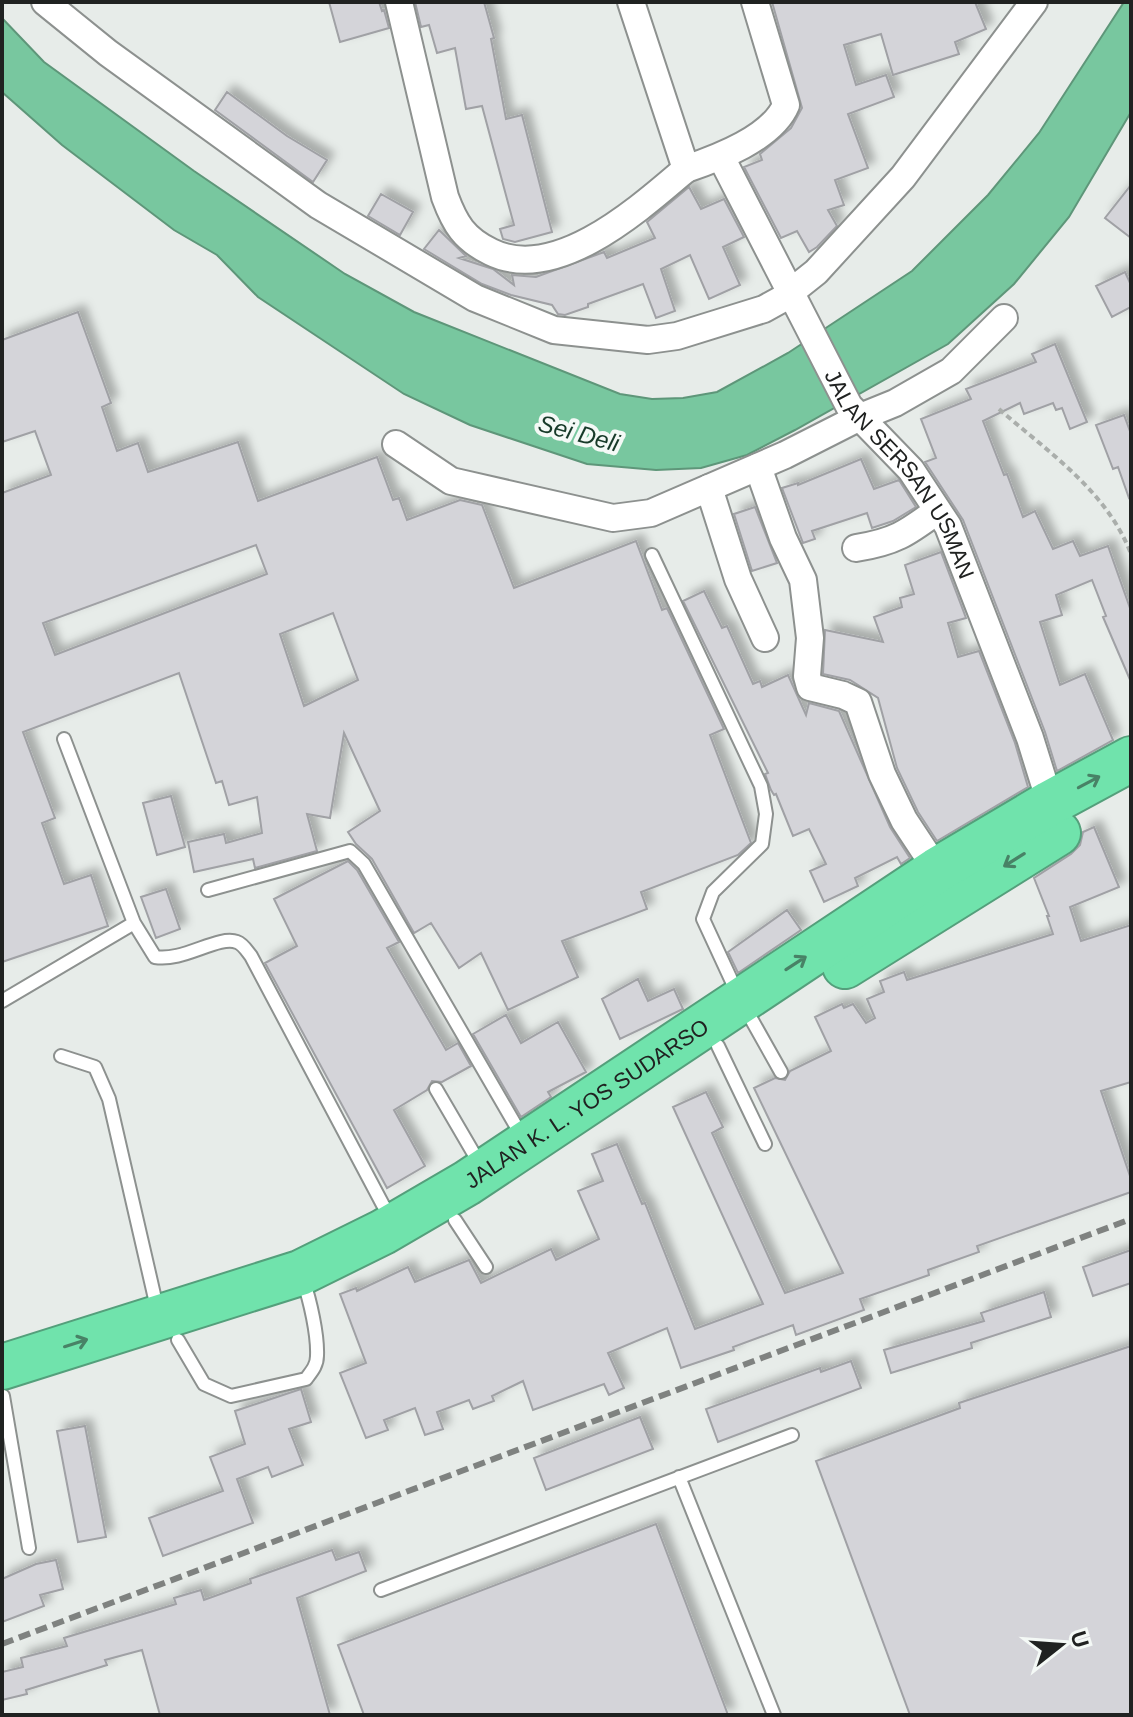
<svg xmlns="http://www.w3.org/2000/svg" width="1133" height="1717" viewBox="0 0 1133 1717" font-family="Helvetica,sans-serif">
	<defs>
		<filter id="shadow"><feDropShadow dx="7" dy="-7" stdDeviation="4" flood-color="#0004"/></filter>
	</defs>
	<rect width="100%" height="100%" fill="#e7ece9"/>
	<path fill="#78c79f" stroke="#5e9679" stroke-width="2" d="M1124,2H1131V112L1069,217L1014,284L948,344L795,430L747,455L701,468L656,470L587,464L470,425L404,394L258,297L217,255L174,230L62,145L2,92V18L44,62L194,171L345,274L414,312L620,394L652,399L683,398L717,392L788,353L912,271L988,195L1039,133Z"/>
	<path fill="#d4d4d9" stroke="#a0a1a5" stroke-width="2" fill-rule="evenodd" filter="url(#shadow)" d="M329,2H379L382,11L384,10L389,28L340,42Z
		M415,2H484L494,38L491,39L506,119L522,115L552,232L515,242L503,239L500,229L514,225L482,106L466,109L455,48L437,53L429,25L421,27Z
		M772,2H975L986,29L955,42L959,54L893,75L881,34L844,45L856,85L886,75L894,97L848,114L868,168L835,180L844,205L828,210L837,226L817,247L809,252L797,231L781,238L744,167L762,160L760,154L791,128L802,108Z
		M227,92L287,136L327,160L313,182L215,110Z
		M1131,185V238L1105,218Z
		M689,187L701,209L724,199L744,237L723,247L740,285L709,299L690,255L661,269L675,311L656,318L643,284L588,304V307L565,315L558,314L552,305L511,295L482,284L424,249L439,230L466,256L459,258L493,269L514,285L512,275L536,277L604,252L607,258L655,238L647,222Z
		M381,194L413,212L400,235L368,216Z
		M1125,272L1131,285V307L1112,317L1096,286Z
		M78,312L111,403L102,407L117,451L138,443L148,472L238,442L258,501L377,457L393,500L399,498L407,520L460,500L482,505L514,588L636,541L662,610L667,608L724,729L710,735L751,843L738,855L641,892L647,909L562,941L578,977L508,1010L481,953L459,968L431,923L414,933L372,859L356,844L348,832L380,811L344,733L330,818L307,814L317,851L255,868L253,859L194,872L188,842L224,834L226,843L262,833L257,797L229,805L222,781L216,783L179,673L23,732L55,818L42,823L64,884L91,875L108,926L2,962V493L51,475L35,431L2,442V340ZM256,545L267,574L55,655L43,623ZM333,613L358,680L304,706L280,634Z
		M1055,344L1087,422L1070,429L1062,408L1056,410L1053,403L1024,414L1020,403L983,421L1004,475L1007,474L1023,517L1035,511L1053,549L1073,541L1080,556L1108,546L1131,611V682L1103,617L1106,616L1092,580L1056,595L1062,615L1040,622L1060,685L1085,674L1113,740L1057,771L1045,732L963,520L925,462L936,458L921,419L971,399L966,389L1036,362L1032,354Z
		M1124,415L1131,434V497L1129,498L1118,467L1113,469L1096,425Z
		M861,459L874,489L899,480L916,507L893,521L872,528L867,513L812,531L815,539L803,543L782,488L798,483V485Z
		M755,507L777,563L752,571L734,514Z
		M941,552L966,618L948,623L958,657L979,651L1015,743L1028,787L937,841L918,812L897,768L878,698L850,680L823,674L825,630L883,642L874,617L902,607L900,598L914,594L905,565Z
		M704,591L722,628L727,626L753,684L760,681L762,687L788,675L806,715L809,703L839,711L890,827L910,858L901,864L897,857L855,878L858,886L824,902L810,871L826,864L809,829L793,836L776,794L774,795L771,790L765,774L768,773L683,601Z
		M171,796L185,847L157,855L143,803Z
		M1094,827L1119,887L1070,907L1081,941L1131,925V1082L1101,1091L1131,1179V1192L977,1246L979,1252L928,1270L929,1275L860,1299L864,1310L796,1335L793,1325L733,1347L734,1350L681,1368L667,1328L608,1353L624,1388L609,1395L604,1384L533,1410L523,1381L492,1396L494,1401L473,1409L469,1400L437,1412L443,1429L425,1435L415,1408L384,1420L388,1430L366,1438L340,1373L366,1363L340,1294L356,1288L357,1291L408,1267L415,1282L469,1260L481,1283L551,1249L556,1260L599,1239L578,1191L603,1181L592,1154L617,1144L642,1204L645,1203L695,1329L763,1304L673,1107L706,1092L723,1127L712,1133L785,1293L843,1273L754,1088L775,1078L785,1080L790,1071L831,1051L815,1017L842,1004L844,1008L853,1004L866,1023L875,1018L867,999L884,992L880,981L904,972L907,980L1053,934L1047,916H1049L1034,878L1071,854L1080,845L1083,832Z
		M348,861L357,870L399,942L387,948L446,1050L458,1043L471,1066L442,1082L432,1081L427,1090L394,1110L425,1166L387,1188L265,963L297,946L274,899Z
		M166,889L180,929L156,938L141,897Z
		M787,910L801,930L738,973L728,952Z
		M638,979L648,1001L674,989L683,1009L620,1039L602,999Z
		M506,1015L521,1043L558,1022L586,1072L548,1092L551,1097L521,1117L473,1034Z
		M1131,1250V1283L1093,1296L1083,1267Z
		M1044,1292L1051,1317L971,1343L972,1348L891,1373L884,1350L984,1321L981,1313Z
		M1131,1346V1715H910L816,1461L960,1408L959,1403Z
		M851,1361L861,1388L718,1442L706,1409L820,1368L821,1372Z
		M301,1389L311,1422L289,1429L303,1465L272,1477L268,1467L237,1479L253,1523L163,1556L149,1518L223,1491L210,1457L245,1444L235,1411Z
		M640,1417L653,1449L546,1490L534,1458Z
		M85,1426L106,1537L78,1542L57,1431Z
		M656,1524L728,1715H364L338,1645Z
		M332,1550L336,1560L359,1552L366,1571L297,1598L330,1715H160L142,1650L105,1660L107,1665L26,1690L27,1694L2,1700V1672L23,1667L21,1658L67,1646L64,1638L176,1604L174,1598L201,1590L204,1600L251,1583L250,1579Z
		M56,1560L63,1589L40,1595L44,1606L2,1622V1579L36,1564Z"/>
	<g fill="none" stroke-linecap="round" stroke-linejoin="round">
		<g stroke="#8d918f" stroke-width="16">
			<path id="lane" d="M652,555L761,786L766,814L762,844L713,892L703,919L740,999L781,1072
				M64,739L134,923L155,957C183,962 218,935 237,942C243,944 247,951 251,956L383,1205L393,1217
				M208,890L350,851L364,864L523,1138
				M2,1001L134,923
				M718,1046L765,1144
				M61,1056L95,1067L109,1099L158,1312
				M436,1089L481,1166
				M455,1220L486,1267
				M178,1340L204,1384L231,1396L306,1379C311,1372 317,1366 317,1356C318,1335 310,1300 303,1280
				M3,1396L29,1548
				M679,1477L774,1715
				M381,1590L792,1435"/>
		</g>
		<g stroke="#8d918f" stroke-width="30">
			<g id="street">
				<path d="M45,2L108,53L318,205L475,298L554,330L648,340L677,336L764,309L782,299L816,272L903,177L1034,2"/>
				<path d="M399,2L445,197C455,224 464,239 491,252C556,284 639,209 686,169"/>
				<path d="M631,2L686,169C718,158 772,138 786,105L755,2"/>
				<path id="s1" d="M721,157L849,406L911,470L948,526L1030,738L1054,815"/>
				<path d="M396,444L451,481L613,518L651,513L785,455L858,418L895,403L951,371L1004,318"/>
				<path d="M758,467L783,538L803,580L810,638L807,676L810,687L843,695L858,702L882,774L904,820L937,870"/>
				<path d="M709,488L738,579L765,638"/>
				<path d="M856,548C895,542 907,533 937,511"/>
			</g>
		</g>
		<g stroke="#549f7b" stroke-width="48">
			<g id="highway">
				<path d="M845,966L1058,833"/>
				<path id="s2" d="M2,1367L300,1273L383,1232L467,1183L937,870L1050,803L1131,759"/>
			</g>
		</g>
		<path stroke="#aaaeab" stroke-width="4" stroke-dasharray="6 4" stroke-linecap="butt" d="M999,409C1048,452 1107,491 1131,554"/>
		<use href="#lane" stroke="#fff" stroke-width="12"/>
		<use href="#street" stroke="#fff" stroke-width="26"/>
		<use href="#highway" stroke="#70e3ac" stroke-width="44"/>
		<path stroke="#7f8280" stroke-width="6" stroke-dasharray="12 6" stroke-linecap="butt" d="M2,1644L1131,1219"/>
	</g>
	<defs><path id="oneway-shaft" d="M-6 0H5M1.5-3L5.5 0L1.5 3" fill="none" stroke-width="1.6" stroke-linecap="round" stroke-linejoin="round" transform="scale(2)"/></defs>
	<g stroke="#488266">
		<use href="#oneway-shaft" transform="translate(1089 782) rotate(-28)"/>
		<use href="#oneway-shaft" transform="translate(1014 860) rotate(148)"/>
		<use href="#oneway-shaft" transform="translate(796 963) rotate(-33)"/>
		<use href="#oneway-shaft" transform="translate(76 1343) rotate(-18)"/>
	</g>
	<g text-anchor="middle" dominant-baseline="central" stroke-width="8" stroke-linejoin="round" paint-order="stroke">
		<g font-size="22" fill="#202221" stroke="#f4f9f6">
			<text stroke="none"><textPath href="#s1" startOffset="366">JALAN SERSAN USMAN</textPath></text>
			<text stroke="none"><textPath href="#s2" startOffset="646">JALAN K. L. YOS SUDARSO</textPath></text>
		</g>
		<g font-size="24" font-style="italic" fill="#173a29" stroke="#f4f9f6">
			<text transform="translate(579 433) rotate(15)">Sei Deli</text>
		</g>
	</g>
	<rect width="1133" height="1717" fill="none" stroke="#202221" stroke-width="8"/>
	<g transform="translate(1061 1645) rotate(73)" stroke="#f4f9f6" stroke-width="6" paint-order="stroke">
	<path d="M0-6L14 30L0 20L-14 30Z" fill="#202221"/>
	<text y="-12" font-size="22" font-weight="bold" text-anchor="middle" fill="#202221">U</text>
	</g>
</svg>
